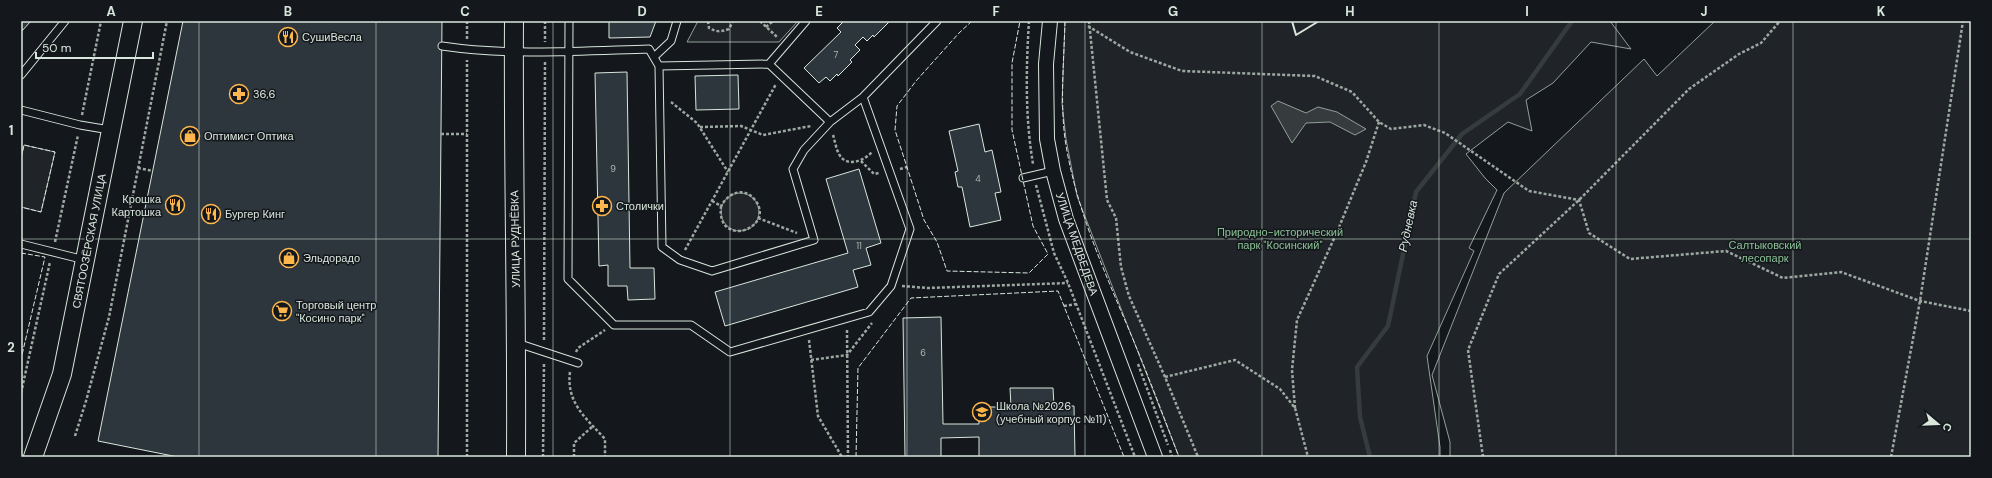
<svg xmlns="http://www.w3.org/2000/svg" width="1992" height="478" viewBox="0 0 1992 478" font-family="'DM Sans',sans-serif">
	<rect width="100%" height="100%" fill="#14181c"/>
	<path fill="#202428" stroke="#939e99" d="M698,21H798L779,42H687Z
		M1065,21H1610L1631,49L1591,42L1553,83L1526,100L1532,131L1508,122L1466,154L1485,178L1497,190L1469,248L1474,251L1427,356L1440,447V457H1179L1077,196L1066,139L1062,103Z
		M1715,21H1971V457H1450V442L1432,375L1504,193L1644,59L1657,76Z
		M24,145L55,152L41,212L21,207V158Z
		M721 212a19 19 0 1 1 38 0a19 19 0 1 1-38 0Z"/>
	<path fill="#363b3e" stroke="#939e99" d="M1278,101L1306,113L1318,107L1337,112L1366,129L1355,135L1330,122L1306,123L1292,143L1271,106Z"/>
	<g fill="none" stroke-linecap="round" stroke-linejoin="round">
		<path stroke="#363b3e" stroke-width="4.5" d="M1370,457L1360,417L1357,367L1388,326L1416,192L1462,134L1520,94L1572,21"/>
	</g>
	<path fill="#2c363c" stroke="#d8e6dc" d="M21,21H31L21,32Z
		M183,21H442L438,457H178L98,441Z
		M601,21H656L650,37L609,38V21Z
		M844,21H890L874,37L873,35L867,41L863,37L855,45L860,50L850,60L852,62L838,76L837,74L830,81L826,77L819,83L804,68L841,32L837,28Z
		M627,72L630,268H654L655,299L628,300L627,286H608V265L599,266L595,73Z
		M738,75L739,109L696,110L695,76Z
		M979,124L985,152L992,150L1001,192L995,193L1001,220L970,227L962,187H958L955,172L958,171L949,131Z
		M859,169L881,243L866,248L871,265L853,270L858,287L725,326L715,292L848,253L826,179Z
		M941,317L943,424H979L978,407H1011L1010,388H1053L1054,406H1074L1075,457H979V437L941,438V457H905L903,318Z"/>
	<g fill="none" stroke-linecap="round" stroke-linejoin="round">
		<g stroke="#d8e6dc" stroke-width="9">
			<path id="service" d="M569,21L568,279L614,325H691L730,352L869,312L891,286L910,229L863,97
				M442,46C509,56 582,51 649,49L659,66L662,247L680,260L712,271L814,240L793,169L804,150L830,122L863,97L937,21
				M654,57L671,41L677,21
				M769,64L830,122
				M659,66L769,64L806,21
				M21,75L65,21
				M21,110L80,125L110,130
				M1023,178L1053,171
				M21,244L85,260
				M517,343L578,363"/>
		</g>
		<g stroke="#d8e6dc" stroke-width="16">
			<path id="minor" d="M1050,21L1046,64L1047,139L1053,171L1066,219L1155,457"/>
		</g>
		<g stroke="#d8e6dc" stroke-width="20">
			<path id="tertiary" d="M514,21C513,166 517,312 516,457
				M33,457L62,374L133,21"/>
		</g>
		<path stroke="#9da8a2" stroke-width="2.5" stroke-dasharray="3 2" stroke-linecap="butt" d="M467,21V39
			M545,21V42
			M708,21L709,28C716,32 721,32 729,29L733,21
			M760,21L777,37
			M1029,21C1026,69 1025,116 1033,164
			M1089,21L1107,200L1116,218L1121,267L1129,296L1165,377L1198,457
			M1088,26L1130,52L1182,71L1315,76L1352,92L1379,122L1391,129L1424,125L1445,133L1529,191L1579,200L1589,233L1630,259L1726,251L1783,278L1841,272L1920,301L1971,311
			M766,27L773,21
			M671,102L697,123L728,172
			M82,115L101,21
			M700,127L741,126L763,135L811,126
			M441,134H467
			M833,135C835,141 836,149 839,154C846,168 864,161 872,152
			M861,161L874,174L879,173
			M138,168L153,171
			M900,169L907,167
			M1036,185L1054,253L1068,283L1135,457
			M712,201L721,206C716,250 777,228 755,200C744,186 728,193 721,206
			M758,218L797,233
			M55,242L78,135
			M685,250L776,84
			M902,286L928,288L1068,283
			M1064,306L1076,304
			M847,330L848,457
			M544,340L545,61
			M809,340L818,416L842,457
			M576,352L578,348L605,330
			M811,360L847,355L872,323
			M1138,364L1168,445
			M570,372C566,403 586,418 605,439V457
			M1165,377L1235,360L1280,389L1295,408L1308,457
			M21,393L50,262
			M1295,408L1292,370L1297,320L1337,232L1366,162L1379,122
			M75,436L86,401L109,317L167,21
			M1170,450L1172,457
			M467,457V60
			M543,457L544,363
			M574,457V443L593,426
			M1483,457L1468,350L1499,274L1579,200L1689,89L1739,54L1761,43L1780,21
			M1891,457L1920,301L1963,21"/>
		<use href="#service" stroke="#14181c" stroke-width="7"/>
		<use href="#minor" stroke="#14181c" stroke-width="14"/>
		<use href="#tertiary" stroke="#14181c" stroke-width="18"/>
		<path stroke="#d8e6dc" stroke-width="1" stroke-dasharray="5 2" stroke-linecap="butt" d="M972,21L959,33L916,81L897,106L895,130L924,220L937,242L947,271L1029,273L1048,254L1033,226L1012,130V63L1020,21
			M1065,21C1064,60 1060,100 1065,139C1075,206 1103,268 1129,330C1147,372 1163,415 1179,457
			M21,158L24,145L55,152L41,212L21,207
			M21,253L45,257L21,359
			M856,457L858,368L911,298L1058,291L1124,457"/>
		<path stroke="#d8e6dc" stroke-width="2" d="M1292,21L1296,35L1319,21"/>
	</g>
	<path fill="none" stroke="#d8e6dc" stroke-width="1" stroke-opacity="0.55" d="M199,21V457M376,21V457M553,21V457M730,21V457M907,21V457M1085,21V457M1262,21V457M1439,21V457M1616,21V457M1793,21V457M21,239H1971"/>
	<defs>
		<g id="restaurant-ring" transform="scale(1)"><circle r="9.5" fill="#14181c" stroke="#ffb74d" stroke-width="1.5"/><path d="M-5-6h1v4h1v-4h1v4h1v-4h1v5L-1.5 .5V6h-2V.5L-5-1ZM5-6V6H3V1.5H1.5Q1.5-4 5-6Z" fill="#ffb74d"/></g>
		<g id="pharmacy-ring" transform="scale(1)"><circle r="9.5" fill="#14181c" stroke="#ffb74d" stroke-width="1.5"/><path d="M-2-6h4v4h4v4h-4v4h-4v-4h-4v-4h4Z" fill="#ffb74d"/></g>
		<g id="shop-ring" transform="scale(1)"><circle r="9.5" fill="#14181c" stroke="#ffb74d" stroke-width="1.5"/><path d="M-5-2.5h2.3a2.7 3.5 0 0 1 5.4 0H5L5.5 6h-11ZM-1.5-2.5h3a1.5 2.3 0 0 0-3 0Z" fill="#ffb74d"/></g>
		<g id="supermarket-ring" transform="scale(1)"><circle r="9.5" fill="#14181c" stroke="#ffb74d" stroke-width="1.5"/><path d="M-6-5.5h2.5l.6 2H6L4.5 2H-2.5L-4.4-4H-6ZM-1.5 3.2a1.3 1.3 0 1 0 .1 0ZM3 3.2a1.3 1.3 0 1 0 .1 0Z" fill="#ffb74d"/></g>
		<g id="school-ring" transform="scale(1)"><circle r="9.5" fill="#14181c" stroke="#ffb74d" stroke-width="1.5"/><path d="M0-5L7-2L0 1L-7-2ZM-4 1L0 2.5L4 1V4Q0 6-4 4Z" fill="#ffb74d"/></g>
	</defs>
	<g fill-rule="evenodd">
		<use href="#restaurant-ring" x="288" y="37"/>
		<use href="#pharmacy-ring" x="239" y="94"/>
		<use href="#shop-ring" x="190" y="136"/>
		<use href="#restaurant-ring" x="175" y="205"/>
		<use href="#pharmacy-ring" x="602" y="206"/>
		<use href="#restaurant-ring" x="211" y="214"/>
		<use href="#shop-ring" x="289" y="258"/>
		<use href="#supermarket-ring" x="282" y="311"/>
		<use href="#school-ring" x="982" y="412"/>
	</g>
	<g text-anchor="middle" dominant-baseline="central" stroke-width="3" stroke-linejoin="round" paint-order="stroke">
		<g font-size="9" fill="#adbab4">
			<text x="836" y="55">7</text>
			<text x="613" y="169">9</text>
			<text x="978" y="179">4</text>
			<text x="859" y="246">11</text>
			<text x="923" y="353">6</text>
		</g>
		<g font-size="11" fill="#d8e6dc" stroke="#14181c" text-anchor="start">
			<text x="302" y="37">СушиВесла</text>
			<text x="253" y="94">36,6</text>
			<text x="204" y="136">Оптимист Оптика</text>
			<text x="161" y="199" text-anchor="end">Крошка<tspan x="161" dy="13">Картошка</tspan></text>
			<text x="616" y="206">Столички</text>
			<text x="225" y="214">Бургер Кинг</text>
			<text x="303" y="258">Эльдорадо</text>
			<text x="296" y="305">Торговый центр<tspan x="296" dy="13">"Косино парк"</tspan></text>
			<text x="996" y="406">Школа №2026<tspan x="996" dy="13">(учебный корпус №11)</tspan></text>
		</g>
		<g font-size="11" fill="#8ac095" stroke="#14181c">
			<text x="1280" y="232">Природно-исторический<tspan x="1280" dy="13">парк "Косинский"</tspan></text>
			<text x="1765" y="245">Салтыковский<tspan x="1765" dy="13">лесопарк</tspan></text>
		</g>
		<g font-size="11" fill="#d8e6dc" stroke="#14181c">
			<text transform="translate(515 239) rotate(-91)">УЛИЦА РУДНЁВКА</text>
			<text transform="translate(89 241) rotate(-79)">СВЯТООЗЁРСКАЯ УЛИЦА</text>
			<text transform="translate(1077 244) rotate(71)">УЛИЦА МЕДВЕДЕВА</text>
		</g>
		<g font-size="12" font-style="italic" fill="#d8e6dc" stroke="#14181c">
			<text transform="translate(1408 226) rotate(-78)">Рудневка</text>
		</g>
	</g>
	<rect width="1992" height="478" fill="none" stroke="#14181c" stroke-width="44"/>
	<g transform="translate(1938 424) rotate(109)" stroke="#14181c" stroke-width="3" paint-order="stroke">
	<path d="M0-3L7 15L0 10L-7 15Z" fill="#d8e6dc"/>
	<text y="-6" font-size="11" font-weight="bold" text-anchor="middle" fill="#d8e6dc">С</text>
	</g>
	<path d="M36 52v6h117v-6" fill="none" stroke="#d8e6dc" stroke-width="2"/>
	<text x="42" y="52" font-size="12" fill="#d8e6dc" stroke="#14181c" stroke-width="3" paint-order="stroke">50 m</text>
	<rect x="22" y="22" width="1948" height="434" fill="none" stroke="#d8e6dc" stroke-width="1.5"/>
	<g font-size="13" text-anchor="middle" font-weight="bold" fill="#d8e6dc">
		<text x="111" y="16">A</text>
		<text x="288" y="16">B</text>
		<text x="465" y="16">C</text>
		<text x="642" y="16">D</text>
		<text x="819" y="16">E</text>
		<text x="996" y="16">F</text>
		<text x="1173" y="16">G</text>
		<text x="1350" y="16">H</text>
		<text x="1527" y="16">I</text>
		<text x="1704" y="16">J</text>
		<text x="1881" y="16">K</text>
		<text x="11" y="135">1</text>
		<text x="11" y="352">2</text>
	</g>
</svg>
